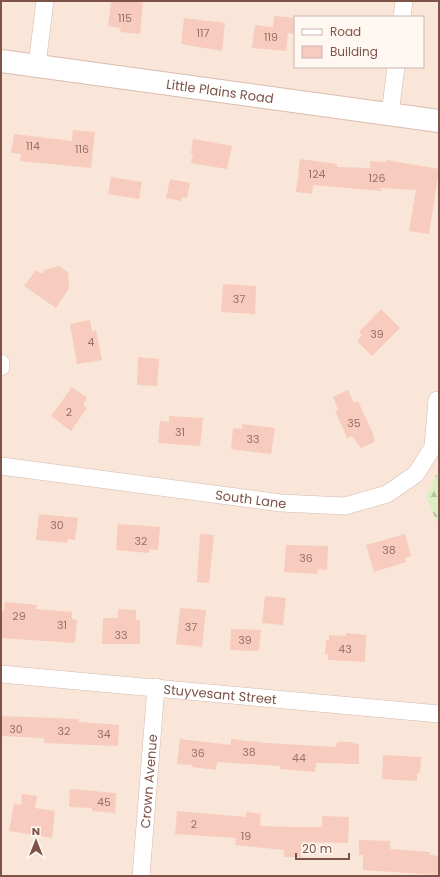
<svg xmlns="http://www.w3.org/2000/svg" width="440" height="877" viewBox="0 0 440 877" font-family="Poppins,sans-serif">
	<defs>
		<pattern id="forest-firs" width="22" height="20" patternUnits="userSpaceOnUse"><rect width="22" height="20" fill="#dcefc4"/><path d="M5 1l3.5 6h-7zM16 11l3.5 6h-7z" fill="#b8c4a1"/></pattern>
	</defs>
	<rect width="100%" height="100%" fill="#fef3e8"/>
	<path fill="#f9e6d9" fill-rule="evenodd" d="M1,1H439V876H1ZM295,17H423V67H295Z"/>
	<path fill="url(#forest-firs)" d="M437,473H439V527L426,496Z"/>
	<path fill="#f7cbbd" d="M111,1H143L140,34L120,32L121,28L108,26Z
		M274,16L295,18V34L288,33L286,51L252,48L255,25L273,27Z
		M184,18L225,23L222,51L181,44Z
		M73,130L95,132L91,168L20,161L21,154L11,153L14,134L72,141Z
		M193,139L232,146L227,169L191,163L193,154H191Z
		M300,159L337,164V167L370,168V161L386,162V160L439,169L429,234L409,231L416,190L381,188V191L313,185L312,194L296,192Z
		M111,177L142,182L139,199L108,194Z
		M170,179L190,183L187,198L182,197V201L166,198Z
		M59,266L68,272L69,288L56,308L24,286L36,270L42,274L44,270Z
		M223,284L256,286L255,314L221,312Z
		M381,309L400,328L372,356L357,341L362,335L359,332Z
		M90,320L92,331L96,330L102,360L77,364L70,324Z
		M138,357L159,359L157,386L137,385Z
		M72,387L87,398L83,405L87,408L71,431L51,416Z
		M348,390L354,403L358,401L374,436H373L375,442L361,448L352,436L347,438L335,411L338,410L333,397Z
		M169,416L203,418L200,446L158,443L160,421L169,422Z
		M242,424L275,428L271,454L231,449L233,428L242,429Z
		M39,514L78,518L75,540L68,539L67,543L36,540Z
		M118,524L160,527L158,550L149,549V553L116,550Z
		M200,534L214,535L209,583L197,582Z
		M405,534L411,556L405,558L406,562L374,572L366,545Z
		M286,545L328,546L327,570L318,569L317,574L284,572Z
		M265,596L286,598L283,625L262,623Z
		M5,602L37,605L36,609L72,612V619L77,620L75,643L1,638L2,611H4Z
		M180,608L206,610L202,647L176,644Z
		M118,609L136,610V620H140V644H102L103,618H118Z
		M231,629L261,630L259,651L230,650Z
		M346,633L366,635L365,662L328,660V654H325L326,640H329V635L346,636Z
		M1,716L79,719V722L119,725L118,746L44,743V738L1,736Z
		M180,739L231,745V739L267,743L336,747L337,742H353V743L359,744V764L316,763L315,772L280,769V766L217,762L216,770L192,767V765L177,764Z
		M383,755L421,757L420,773H417V781L382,779Z
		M70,789L116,793L115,813L92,811V808L69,807Z
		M22,794L37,796L35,808L55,811L52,838L9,831L14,804L21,805Z
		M177,811L246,817V812L261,814L260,826L295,827H322V816L349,817L348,843L302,842L301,857H284V850L235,845L236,838L175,834Z
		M359,840L390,841V849L430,852V855L439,856L438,875L363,870V855H359Z"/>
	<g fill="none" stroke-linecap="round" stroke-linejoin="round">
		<g stroke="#d5baaf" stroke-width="18">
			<g id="street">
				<path d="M402,17L404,1"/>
				<path d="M37,65L45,1"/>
				<path d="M390,114L396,67"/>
				<path d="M1,367V363"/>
				<path id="s1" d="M1,466L281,503L345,506L387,494L416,474L433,447L437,400"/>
				<path id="s2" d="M1,674L439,714"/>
				<path id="s3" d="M141,876L156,687"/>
			</g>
		</g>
		<g stroke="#dbbbae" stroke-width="24">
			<g id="secondary">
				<path id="s4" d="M1,61L439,121"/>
			</g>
		</g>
		<use href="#street" stroke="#fff" stroke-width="17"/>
		<use href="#secondary" stroke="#fff" stroke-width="22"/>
	</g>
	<g text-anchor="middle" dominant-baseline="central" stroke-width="3.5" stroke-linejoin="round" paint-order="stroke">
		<g font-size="11" fill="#9c7165">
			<text x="125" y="18">115</text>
			<text x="203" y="33">117</text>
			<text x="271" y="37">119</text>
			<text x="33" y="146">114</text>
			<text x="82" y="149">116</text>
			<text x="317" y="174">124</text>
			<text x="377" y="178">126</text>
			<text x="239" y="299">37</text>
			<text x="377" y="334">39</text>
			<text x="91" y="342">4</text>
			<text x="69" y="412">2</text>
			<text x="354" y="423">35</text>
			<text x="180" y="432">31</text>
			<text x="253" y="439">33</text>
			<text x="57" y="525">30</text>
			<text x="141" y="541">32</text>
			<text x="389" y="550">38</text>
			<text x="306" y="558">36</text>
			<text x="19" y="616">29</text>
			<text x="62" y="625">31</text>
			<text x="191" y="627">37</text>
			<text x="121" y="635">33</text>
			<text x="245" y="640">39</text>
			<text x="345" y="649">43</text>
			<text x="16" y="729">30</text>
			<text x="64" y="731">32</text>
			<text x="104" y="734">34</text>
			<text x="249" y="752">38</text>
			<text x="198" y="753">36</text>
			<text x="299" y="758">44</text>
			<text x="104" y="802">45</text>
			<text x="194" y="824">2</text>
			<text x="246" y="836">19</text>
		</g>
		<g font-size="13" fill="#7d5348" stroke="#fff7f1">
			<text stroke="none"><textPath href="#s4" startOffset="221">Little Plains Road</textPath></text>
			<text stroke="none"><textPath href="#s1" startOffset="252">South Lane</textPath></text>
			<text stroke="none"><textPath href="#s2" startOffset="220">Stuyvesant Street</textPath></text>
			<text stroke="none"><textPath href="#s3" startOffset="95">Crown Avenue</textPath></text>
		</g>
	</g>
	<rect width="440" height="877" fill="none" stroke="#7d5348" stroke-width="4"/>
	<rect x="294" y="16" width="130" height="52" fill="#fff7f1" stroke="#cbb5ad"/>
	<rect x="302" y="29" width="20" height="6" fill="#ffffff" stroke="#cbb5ad"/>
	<text x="330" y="36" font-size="12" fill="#7d5348">Road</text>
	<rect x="302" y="46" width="20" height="12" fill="#f7cbbd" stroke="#cbb5ad"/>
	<text x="330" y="56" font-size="12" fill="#7d5348">Building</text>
	<g transform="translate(36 841)" stroke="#fff7f1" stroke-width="3" paint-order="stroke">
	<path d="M0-3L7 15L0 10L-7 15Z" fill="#7d5348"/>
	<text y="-6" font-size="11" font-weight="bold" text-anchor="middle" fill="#7d5348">N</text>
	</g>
	<path d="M296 853v6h53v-6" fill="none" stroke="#7d5348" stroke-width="2"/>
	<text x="302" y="853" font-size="12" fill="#7d5348" stroke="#fff7f1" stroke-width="3" paint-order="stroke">20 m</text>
</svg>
